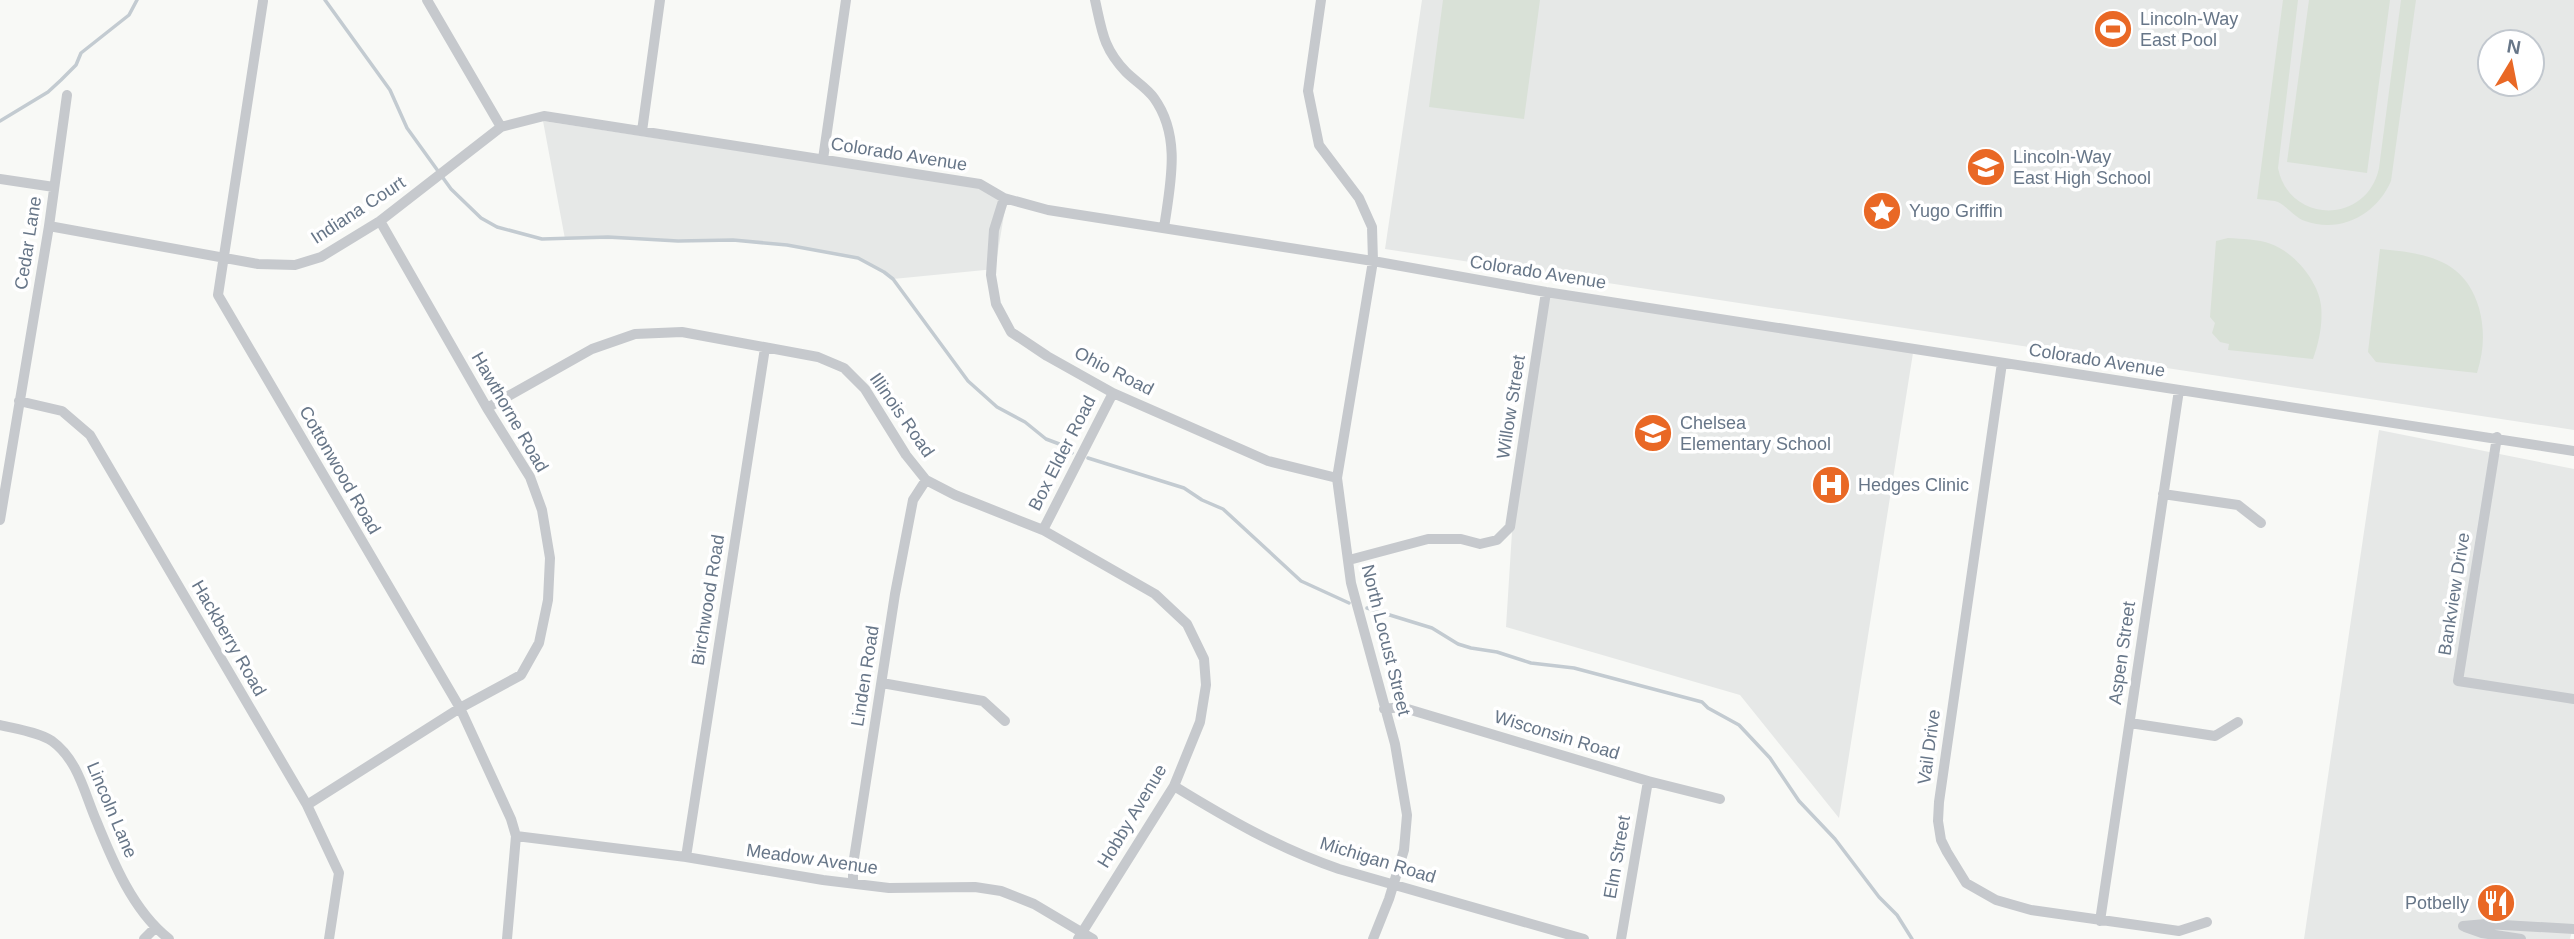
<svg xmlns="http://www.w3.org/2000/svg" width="2574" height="939" viewBox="0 0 2574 939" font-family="Helvetica,sans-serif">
	<rect width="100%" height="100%" fill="#f8f9f6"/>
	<path fill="#e6e8e7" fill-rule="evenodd" d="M1422,0H2574V430L1385,249ZM2490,42H2532V84H2490Z
		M543,121L979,187L1006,203L995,269L893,279L884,272L858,258L786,245L733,240L565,239Z
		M1549,295L1913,353L1839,818L1740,695L1506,627L1512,532Z
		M2379,430L2574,469V923L2570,939H2304Z"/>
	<path fill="#d9e1d7" d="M1443,0H1540L1524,119L1429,107Z
		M2283,0H2298L2278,168C2289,224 2367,225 2379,168L2401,0H2416L2391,181C2377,214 2341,234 2305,221C2294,217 2288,207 2278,202C2272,200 2263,200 2257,199Z
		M2309,0H2390L2367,173L2287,162Z
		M2228,238C2242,239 2258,239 2271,244C2294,252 2318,281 2321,305C2323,324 2319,342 2313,359L2228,350L2229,344L2220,342L2212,333L2215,323L2210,317L2216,241Z
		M2380,249C2425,253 2465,259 2479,308C2485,330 2484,351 2477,373L2376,362L2368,352Z"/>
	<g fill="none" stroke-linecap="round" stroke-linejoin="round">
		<path stroke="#c3cbd1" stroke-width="3.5" d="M325,0L390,90L407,128L451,189L481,218L497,227L542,239L608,237L678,241L733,240L787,245L858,258L884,272L893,279L968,381L997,407L1025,422L1046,439L1062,445L1072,453
			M0,121L48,92L61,80L76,65L81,53L129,15L137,0
			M1088,458L1184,488L1202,500L1223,509L1301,581L1349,603
			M1367,608L1432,628L1458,644L1471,648L1497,652L1531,663L1574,668L1702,702L1708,708L1739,725L1770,758L1799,801L1835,839L1879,897L1897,915L1912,939"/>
		<path stroke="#c6c9cd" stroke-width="10" d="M427,0L501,127
			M1095,0C1102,31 1103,48 1126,72C1135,81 1147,88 1154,98C1182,137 1170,185 1164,228
			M1321,0L1308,91L1319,145L1359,198L1372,227L1373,261L1337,478L1351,583L1395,744L1407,815L1404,850L1389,899L1373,939
			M263,1L218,295L460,708L511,819L516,836L507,939
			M642,131L660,0
			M823,159L846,0
			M0,179L54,187
			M1004,198L994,230L991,275L996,304L1011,332L1047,356L1113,393L1268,461L1337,478
			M49,226L258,264L295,265L321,257L380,221L501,127L544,116L980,184L1004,198L1048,210L1373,261L1546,292L2574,451
			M2002,363L1939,802L1938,821L1941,840L1947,852L1966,883L1996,900L2031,910L2179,931L2207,922
			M19,401L62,411L90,435L307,805L339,873L329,939
			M487,408L592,349L635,334L682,332L818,357L844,368L865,389L906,455L926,480L955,495L1043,530L1155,594L1187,624L1204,659L1206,685L1200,722L1174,786L1078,939
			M2497,437L2458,681L2574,699
			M2163,494L2238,505L2261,523
			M0,520L49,226L67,95
			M1043,530L1113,393
			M1349,560L1428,539H1461L1480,544L1497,540L1510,527L1546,292
			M882,683L983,701L1005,721
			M1384,709L1401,707L1648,781L1720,799
			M2130,723L2215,736L2238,722
			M0,725C16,729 38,732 52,741C78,760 84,792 96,820C113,862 133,911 169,939
			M1174,786C1228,819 1278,848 1339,869L1584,939
			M307,805L460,708L521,675L539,643L548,600L550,558L542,510L530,477L487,408L380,221
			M516,836L686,857L823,880L889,888L975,887L1001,891L1034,904L1093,939
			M686,857L765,348
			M853,882V865L895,594L913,500L926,480
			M2100,921L2179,390
			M2463,926L2486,924L2574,929
			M2465,927L2482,933L2521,939
			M144,939L155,928
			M1621,939L1648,781"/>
	</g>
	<defs>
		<g id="stadium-disc" transform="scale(2.0125)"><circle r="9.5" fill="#e96825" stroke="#fff"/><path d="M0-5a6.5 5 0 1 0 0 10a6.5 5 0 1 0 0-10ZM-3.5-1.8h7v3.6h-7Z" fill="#fff"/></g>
		<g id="school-disc" transform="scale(2.0125)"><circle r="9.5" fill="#e96825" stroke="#fff"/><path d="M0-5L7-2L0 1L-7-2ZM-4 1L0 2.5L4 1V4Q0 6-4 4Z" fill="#fff"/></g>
		<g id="sight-disc" transform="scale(2.0125)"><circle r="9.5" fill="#e96825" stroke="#fff"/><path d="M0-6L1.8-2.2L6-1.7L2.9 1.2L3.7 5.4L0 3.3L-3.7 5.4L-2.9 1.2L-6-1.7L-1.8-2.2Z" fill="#fff"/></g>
		<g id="hospital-disc" transform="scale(2.0125)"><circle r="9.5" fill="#e96825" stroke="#fff"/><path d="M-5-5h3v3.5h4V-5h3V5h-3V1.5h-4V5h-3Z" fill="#fff"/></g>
		<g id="restaurant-disc" transform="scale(2.0125)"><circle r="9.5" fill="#e96825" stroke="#fff"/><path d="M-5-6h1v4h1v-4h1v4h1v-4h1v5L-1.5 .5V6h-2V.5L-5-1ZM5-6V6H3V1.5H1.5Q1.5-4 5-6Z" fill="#fff"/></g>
	</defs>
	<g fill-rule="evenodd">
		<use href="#stadium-disc" x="2113" y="29"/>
		<use href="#school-disc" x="1986" y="167"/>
		<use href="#sight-disc" x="1882" y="211"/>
		<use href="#school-disc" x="1653" y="433"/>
		<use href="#hospital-disc" x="1831" y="485"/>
		<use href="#restaurant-disc" x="2496" y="903"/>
	</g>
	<g text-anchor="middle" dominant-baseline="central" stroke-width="7" stroke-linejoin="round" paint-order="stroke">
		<g font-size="18" fill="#677688" stroke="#fff" text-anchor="start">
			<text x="2140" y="19">Lincoln-Way<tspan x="2140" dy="21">East Pool</tspan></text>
			<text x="2013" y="157">Lincoln-Way<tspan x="2013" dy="21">East High School</tspan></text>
			<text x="1909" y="211">Yugo Griffin</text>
			<text x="1680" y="423">Chelsea<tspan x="1680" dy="21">Elementary School</tspan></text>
			<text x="1858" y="485">Hedges Clinic</text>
			<text x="2469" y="903" text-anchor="end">Potbelly</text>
		</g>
		<g font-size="18" fill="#677688" stroke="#fff">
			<text transform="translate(899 154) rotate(9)">Colorado Avenue</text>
			<text transform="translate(358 210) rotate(-33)">Indiana Court</text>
			<text transform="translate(28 243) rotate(-81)">Cedar Lane</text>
			<text transform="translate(1538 272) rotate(9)">Colorado Avenue</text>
			<text transform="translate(2097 360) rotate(9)">Colorado Avenue</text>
			<text transform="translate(1114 371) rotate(27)">Ohio Road</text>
			<text transform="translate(1511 407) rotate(-81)">Willow Street</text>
			<text transform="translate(510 412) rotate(60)">Hawthorne Road</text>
			<text transform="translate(902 415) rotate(55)">Illinois Road</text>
			<text transform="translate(1062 453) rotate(-63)">Box Elder Road</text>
			<text transform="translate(340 470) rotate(60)">Cottonwood Road</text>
			<text transform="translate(2454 594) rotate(-81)">Bankview Drive</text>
			<text transform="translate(708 600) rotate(-81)">Birchwood Road</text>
			<text transform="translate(229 638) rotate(60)">Hackberry Road</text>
			<text transform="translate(1386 640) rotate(76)">North Locust Street</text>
			<text transform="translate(2122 653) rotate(-82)">Aspen Street</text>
			<text transform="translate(865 676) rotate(-81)">Linden Road</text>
			<text transform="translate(1557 735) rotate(17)">Wisconsin Road</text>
			<text transform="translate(1929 747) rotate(-82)">Vail Drive</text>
			<text transform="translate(112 810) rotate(67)">Lincoln Lane</text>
			<text transform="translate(1132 816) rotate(-59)">Hobby Avenue</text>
			<text transform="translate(1617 857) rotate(-80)">Elm Street</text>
			<text transform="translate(812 859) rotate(8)">Meadow Avenue</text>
			<text transform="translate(1378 860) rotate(17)">Michigan Road</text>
		</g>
	</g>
	<g transform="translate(2511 63) rotate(10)"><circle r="33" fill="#ffffff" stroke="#c2c8cf" stroke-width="2"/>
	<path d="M0-5L12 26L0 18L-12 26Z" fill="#e96825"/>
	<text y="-10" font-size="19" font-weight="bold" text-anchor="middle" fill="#677688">N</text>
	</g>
</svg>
